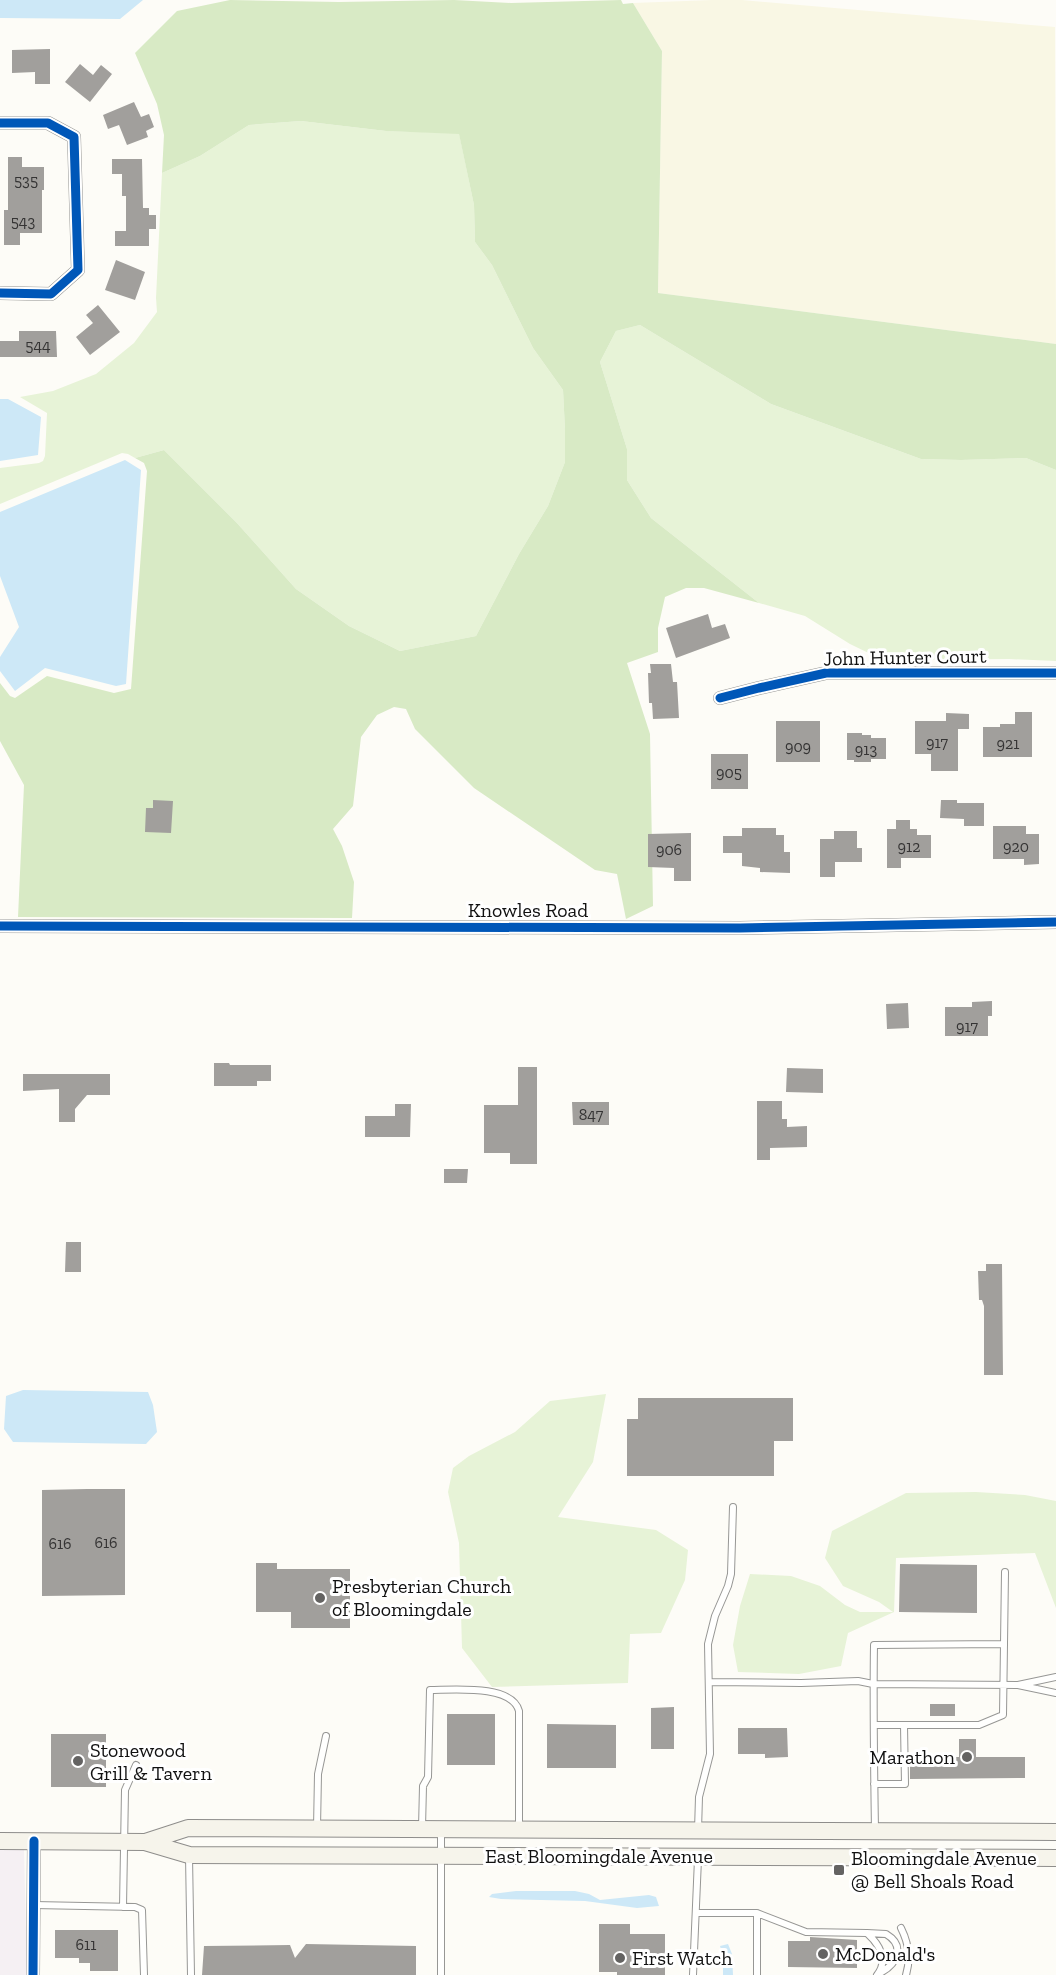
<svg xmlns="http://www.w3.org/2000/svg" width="1056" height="1975" viewBox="0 0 1056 1975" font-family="'Zilla Slab',serif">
	<rect width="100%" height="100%" fill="#fdfcf7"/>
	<path fill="#f5f0f3" d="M0,1850H24L27,1975H0Z"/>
	<path fill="#f9f7e4" d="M712,0H742L1055,27L1056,344L658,293L662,51L633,3Z"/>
	<path fill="#e7f3d7" d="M301,121L386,131L459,133L474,205L475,242L492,265L533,348L563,390L565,430V462L548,506L519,554L476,636L400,651L349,626L296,589L236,522L164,450L135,458L128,454L122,453L0,504V468L39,463L43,461L45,456L47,413L20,397L53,391L96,374L134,343L157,312L156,298L162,173L200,156L249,125Z
		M640,325L771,404L921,459L961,460L1026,458L1056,470V661L1009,659L883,660L850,644L805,616L759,603L651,518L627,480V449L600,362L616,331Z
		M606,1394L593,1462L558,1517L656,1530L688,1550L685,1580L661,1633L630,1634L628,1683L492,1687L462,1648L459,1543L448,1492L453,1468L469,1456L515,1432L550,1401Z
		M976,1492L1025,1495L1056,1501V1608L1035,1553L896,1558L894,1612L848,1633L841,1666L799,1674L738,1672L733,1645L740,1606L750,1574L791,1576L820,1586L845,1605L860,1612H893L879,1602L843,1586L825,1558L832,1531L906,1493Z"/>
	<path fill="#d8eac5" d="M230,0L339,2L454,0L511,3L621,0L623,4L633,3L662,51L658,293L1056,344V470L1026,458L961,460L921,459L771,404L640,325L616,331L600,362L627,449V480L651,518L759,603L704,588H686L665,597L658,628V652L627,663L650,734L653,906L626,919L617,874L595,870L474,788L415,729L406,709L394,707L377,715L361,737L353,806L333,829L342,846L354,882L352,918L18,917L24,785L0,741V683L10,696L15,698L47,676L114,693L131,689L147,471L144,463L135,458L164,450L236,522L296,589L349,626L400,651L476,636L519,554L548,506L565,462V430L563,390L533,348L492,265L475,242L474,205L459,134L386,131L301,121L249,125L200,156L162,173L164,135L157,104L135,53L177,11Z"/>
	<path fill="#cde8f7" d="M0,0H143L120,19L0,18Z
		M0,399H8L41,417L38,455L0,461Z
		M125,460L141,470L126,684L116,686L45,668L15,691L0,671V657L19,627L0,576V512Z
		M23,1390L148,1392L153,1405L157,1432L146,1444L13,1442L4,1429L6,1396Z
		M516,1891H575L589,1894L600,1900L649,1895L656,1897L659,1906L637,1908L585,1901L501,1899L489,1897L492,1894Z
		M728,1944L732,1954L733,1975H723V1956L720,1946Z"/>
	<path fill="#a19f9c" d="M50,49V84H35V72L12,73V50Z
		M80,64L93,75L101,65L112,74L90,102L65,82Z
		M134,102L141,117L149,114L154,127L146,131L148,137L127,145L119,125L108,129L103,115Z
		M8,157H22V167H44V190H42V233H20V245H4V210H8Z
		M112,159H142L143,208H149V215H156V229H149V246H115V231H126V196H122V174H112Z
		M116,260L145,272L135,300L105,290Z
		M98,305L120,332L90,355L76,337L93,323L86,315Z
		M19,331H56L57,357H0V341H19Z
		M708,614L712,628L725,624L730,638L676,658L666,628Z
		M650,664H671L673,682H677L679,718L653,719L652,703H649L648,673H651Z
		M1015,712H1032V757H983V727H1000V724H1015Z
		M946,713L969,714V729H958V771H931V754H915V721H946Z
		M776,721H820V762H776Z
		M847,733H862V735H871V738H886V759H871V762H854V760H847Z
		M711,754H748V789H711Z
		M153,800L173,801L171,833L145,832L146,808H153Z
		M941,800H957V803H984V826H964V819L940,818Z
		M896,820H910V829H917V835H931V858H901V868H887V829H896Z
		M993,826H1026V834H1039V864L1024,865V859H993Z
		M742,828H776V835H784V852H790V873L760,872V868L742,866V853H723V836H742Z
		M834,831H857V848H862V862H835V877H820V839H834Z
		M691,833V881H674V868L648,867V834Z
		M992,1001V1016H988V1036H945V1007H972V1002Z
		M908,1003L909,1028L887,1029L886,1004Z
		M214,1063H229L230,1065H271V1081H257V1086H214Z
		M518,1067H537V1164H510V1153H484V1105H518Z
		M787,1068L823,1069V1093L786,1092Z
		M23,1074H110V1095H87L75,1109V1122H59V1089L23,1091Z
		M757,1101H782V1119H787V1127L807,1126V1147L770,1148V1160H757Z
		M572,1102H609V1125H573Z
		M395,1104H411L410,1137H365V1116H395Z
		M444,1169H468L467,1183H444Z
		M66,1242H81V1272H65Z
		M986,1264H1002L1003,1375H984V1306L982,1300H979L978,1271H986Z
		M638,1398H793V1441H774V1476H627V1419H638Z
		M87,1489H125V1595L42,1596V1490Z
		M256,1563H277V1569H350V1628H291V1612H256Z
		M900,1564L977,1565V1613L899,1612Z
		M930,1704H955V1716H930Z
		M674,1707V1749H651V1708Z
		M447,1714H495V1765H447Z
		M547,1724L616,1725V1768H547Z
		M738,1728H787L788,1757L765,1758V1754H738Z
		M51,1734H106V1787H51Z
		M959,1739H976V1757H1025V1778L910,1779V1757H959Z
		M599,1924H630V1934H665V1975H617V1972H599Z
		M55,1930H118V1971H90V1963H79V1958H55Z
		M810,1937L857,1940V1968L788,1967V1941H810Z
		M306,1944L416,1946V1975H202L204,1946L290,1945L295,1958Z"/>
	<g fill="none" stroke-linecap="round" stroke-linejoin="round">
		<g stroke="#979795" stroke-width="8">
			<path id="lane" d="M1004,1644L1005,1572
				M1056,1677L1018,1685L1056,1693
				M709,1682L801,1683L858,1681L873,1684L1018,1685
				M874,1725H904
				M874,1784H905L904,1725H979L1003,1715L1004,1644L874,1645C873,1707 874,1768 875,1830
				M317,1828L318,1774L326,1736
				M422,1828L423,1786L428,1777L430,1690C452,1690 512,1684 519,1711V1829
				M698,1830L699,1797L710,1754L708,1644L715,1616L728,1586L731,1574L733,1507
				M441,1832V1975
				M189,1856L191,1975
				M34,1905L135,1907L142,1910L144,1975
				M123,1907L125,1790L136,1765
				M697,1913H757L806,1932L867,1933C879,1944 889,1960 877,1975
				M757,1913V1975
				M901,1928C909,1944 911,1958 906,1975
				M867,1933L886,1934C906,1946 897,1964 880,1973
				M693,1975L698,1859"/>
		</g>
		<g stroke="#979795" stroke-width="14">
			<path id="street" d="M0,123H48L74,137L78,270L51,294L0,293
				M720,698L759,688L826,673H1056
				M0,926L740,928L1056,922
				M33,1975L34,1841"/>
		</g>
		<g stroke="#8e8d8b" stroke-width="18">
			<path id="secondary" d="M0,1841L145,1842L189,1855L1056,1858
				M145,1842L188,1828L1056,1832"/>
		</g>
		<use href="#lane" stroke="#fffffe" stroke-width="6"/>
		<use href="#street" stroke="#fffffe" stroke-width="12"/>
		<use href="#secondary" stroke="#f6f4eb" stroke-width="16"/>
		<g stroke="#fff" stroke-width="13">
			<path id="cycleway" d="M0,123H48L74,137L78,270L51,294L0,293
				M720,698L759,688L826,673H1056
				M0,926L740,928L1056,922
				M33,1975L34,1841"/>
		</g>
		<use href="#cycleway" stroke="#0057b8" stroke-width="9"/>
	</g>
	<g fill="#646362" stroke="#fff" stroke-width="2">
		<circle cx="320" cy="1598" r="6"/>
		<circle cx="967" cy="1757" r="6"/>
		<circle cx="78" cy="1761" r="6"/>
		<rect x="833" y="1864" width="12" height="12" rx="3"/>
		<circle cx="823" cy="1954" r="6"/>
		<circle cx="620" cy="1958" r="6"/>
	</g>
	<g text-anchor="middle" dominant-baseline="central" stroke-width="6" stroke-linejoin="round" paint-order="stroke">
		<g font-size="16" fill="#353434">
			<text x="26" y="180">535</text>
			<text x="23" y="221">543</text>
			<text x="38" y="345">544</text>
			<text x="937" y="742">917</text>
			<text x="1008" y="743">921</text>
			<text x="798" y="746">909</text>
			<text x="866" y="749">913</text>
			<text x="729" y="772">905</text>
			<text x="909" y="846">912</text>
			<text x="1016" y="846">920</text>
			<text x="669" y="849">906</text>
			<text x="967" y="1026">917</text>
			<text x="591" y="1114">847</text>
			<text x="106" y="1542">616</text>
			<text x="60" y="1543">616</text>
			<text x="86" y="1944">611</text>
		</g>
		<g font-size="20" fill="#111" stroke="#fff">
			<text transform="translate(905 657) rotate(-1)">John Hunter Court</text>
			<text x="528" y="910">Knowles Road</text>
			<text x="599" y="1856">East Bloomingdale Avenue</text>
		</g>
		<g font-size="20" fill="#111" stroke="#fff" text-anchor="start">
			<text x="332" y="1586">Presbyterian Church<tspan x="332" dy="23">of Bloomingdale</tspan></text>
			<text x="90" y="1750">Stonewood<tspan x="90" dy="23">Grill &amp; Tavern</tspan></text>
			<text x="955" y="1757" text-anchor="end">Marathon</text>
			<text x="851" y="1858">Bloomingdale Avenue<tspan x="851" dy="23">@ Bell Shoals Road</tspan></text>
			<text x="835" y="1954">McDonald's</text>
			<text x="632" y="1958">First Watch</text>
		</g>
	</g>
</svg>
